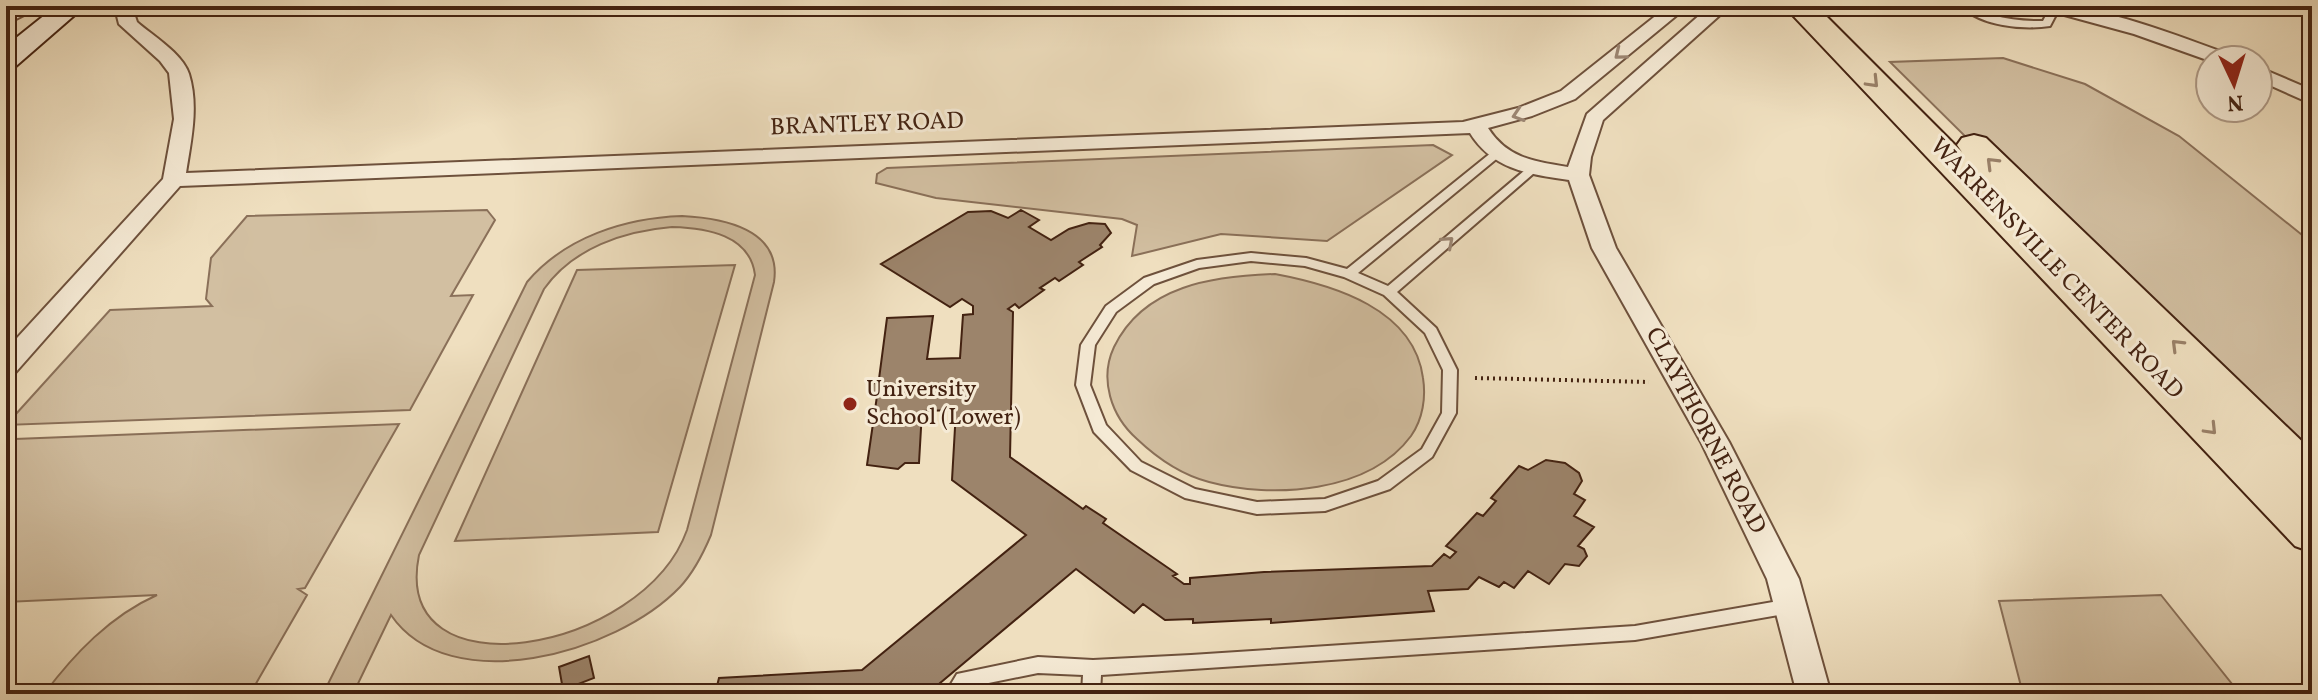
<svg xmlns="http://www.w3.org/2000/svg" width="2318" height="700" viewBox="0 0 2318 700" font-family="Vollkorn,serif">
	<rect width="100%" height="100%" fill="#efdfbf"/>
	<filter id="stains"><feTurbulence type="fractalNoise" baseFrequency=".0025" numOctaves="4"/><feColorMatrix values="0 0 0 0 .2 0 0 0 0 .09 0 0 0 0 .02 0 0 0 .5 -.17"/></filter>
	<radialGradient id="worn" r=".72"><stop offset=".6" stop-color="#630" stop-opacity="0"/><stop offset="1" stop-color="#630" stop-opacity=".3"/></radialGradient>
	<path fill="#d2bfa1" stroke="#8a7059" stroke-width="2" fill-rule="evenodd" d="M2003,58L2085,84L2179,136L2312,243V479L1890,62Z
		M1433,145L1452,155L1327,241L1221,234L1132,256L1137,225L1122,219L936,198L876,183L877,174L887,168Z
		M487,210L495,220L451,296L473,295L410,410L6,425L110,310L212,306L206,299L211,258L247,216Z
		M682,216C723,218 782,229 774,282L711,535C703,554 694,572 680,587C616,654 449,700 391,615L353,694H323L527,282C565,237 625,218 682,216ZM672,227C707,228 750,235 755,275L687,530C643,653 390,698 419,555L544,289C573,248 624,231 672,227Z
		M735,265L658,532L455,541L577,270Z
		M1275,274C1334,285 1414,309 1423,378C1426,397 1423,419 1411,436C1369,493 1272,499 1209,482C1182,475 1157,458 1137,439C1111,416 1099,379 1114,347C1144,285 1214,276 1275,274Z
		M399,424L305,588L298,589L307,595L250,694H44C74,654 110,616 157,595L6,602V450L15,439Z
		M2161,595L2240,694H2023L1999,601Z"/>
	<path fill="#9c846b" stroke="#432211" stroke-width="2" d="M1021,210L1039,220L1029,227L1051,240L1069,229L1089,223L1105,224L1111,233L1100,245L1102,247L1079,262L1083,265L1059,281L1055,278L1040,288L1044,290L1019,308L1015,304L1008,309L1013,312L1010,457L1083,509L1086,506L1106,519L1103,523L1177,574L1173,576L1184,584H1190V578L1264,572L1432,566L1444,554L1450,558L1456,552L1446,546L1477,513L1483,516L1496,501L1491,498L1519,466L1528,470L1546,460L1565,463L1579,473L1582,481L1574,494L1585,500L1574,516L1594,527L1578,546L1584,549L1587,556L1579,566L1565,564L1549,584L1528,571L1514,588L1504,582L1499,587L1479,577L1468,589L1428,591L1434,611L1271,623V619L1193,623V619L1165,620L1143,604L1134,613L1076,569L927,694H715L719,678L862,670L1026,535L952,480L956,410L922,411L919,463H905L898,469L867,465L877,396L872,393L873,384L879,379L887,318L933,316L927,359L960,358L963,315L973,314V306L962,299L950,307L881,264L968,212L991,211L1008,218Z
		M589,656L594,678L563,690L559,667Z"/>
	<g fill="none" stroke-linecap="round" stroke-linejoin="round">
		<g stroke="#6e513c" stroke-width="4">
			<path id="lane" d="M1961,6C1973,6 1980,12 1992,15C2007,19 2022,21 2038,21H2043L2051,6L2060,7L2050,26C2023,30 1981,26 1961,6Z
				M1496,151L1500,152V156L1358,273L1388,286L1531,165H1539L1541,167L1397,292L1436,328L1457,370L1456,413L1432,457L1390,489L1325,511L1257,514L1185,498L1131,470L1094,432L1076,385L1081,345L1106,306L1144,278L1197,260L1251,253L1306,258L1347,269L1492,152ZM1251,261L1305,266L1344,277L1384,295L1425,333L1443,370L1442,413L1422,449L1378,481L1325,499L1257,502L1195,489L1141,462L1106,425L1090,385L1095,345L1116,312L1154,284L1199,268Z
				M1790,599L1796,601L1799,606L1796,611L1790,613L1635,640L1101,675L1100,694H1082L1083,675L1038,673L969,687L964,694H945L957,674L1038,657L1093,660L1191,655L1635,626Z"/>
		</g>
		<g stroke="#6e513c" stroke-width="4">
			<path id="street" d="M18,6H42L6,24V11Z
				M124,6H142L135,16L137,22C153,36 182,53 189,74C199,106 191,141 186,173L1463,122L1518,108L1561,91L1668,6H1688L1575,99L1532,116L1488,128C1507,158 1535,162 1568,167L1587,114L1710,6H1730L1603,120L1591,157L1589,175L1616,248L1729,442L1799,579L1831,694H1797L1767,579L1701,442L1592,248L1569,180C1529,174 1493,170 1470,133L180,186L15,373L6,376V350L163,179L174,119L169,73L160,61L119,24L117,16Z
				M2043,6C2108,6 2173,35 2234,56L2237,60L2210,61L2134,34L2046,10Z
				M2258,67L2312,90V104L2258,80Z"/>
		</g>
		<g stroke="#432211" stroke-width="4">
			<path id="secondary" d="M56,6H85L16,66L6,68V46Z"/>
		</g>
		<g stroke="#432211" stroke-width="4">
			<path id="primary" d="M1784,6H1816L1962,152L1957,145L1962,138L1974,135L1986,138L2312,451V496L2303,494L2312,502V552L2295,546Z"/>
		</g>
		<path stroke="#432211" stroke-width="4" stroke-dasharray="2 4" stroke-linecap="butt" d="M1475,378L1649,382"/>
		<use href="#lane" fill="#f5ead5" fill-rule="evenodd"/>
		<use href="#street" fill="#f5ead5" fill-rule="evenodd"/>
		<use href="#secondary" fill="#f5ead5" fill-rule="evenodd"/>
		<use href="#primary" fill="#efdfbf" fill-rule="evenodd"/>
	</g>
	<defs><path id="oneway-chevron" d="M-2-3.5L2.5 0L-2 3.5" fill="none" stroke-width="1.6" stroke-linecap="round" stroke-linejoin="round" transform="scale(2)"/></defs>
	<g stroke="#9c8673">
		<use href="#oneway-chevron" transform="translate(1620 54) rotate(141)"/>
		<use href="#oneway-chevron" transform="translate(1518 115) rotate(162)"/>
		<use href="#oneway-chevron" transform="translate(1448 242) rotate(-41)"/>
	</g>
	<g stroke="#998068">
		<use href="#oneway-chevron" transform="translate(1873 82) rotate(46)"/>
		<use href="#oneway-chevron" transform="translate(1992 163) rotate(-135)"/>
		<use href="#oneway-chevron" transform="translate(2177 345) rotate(-135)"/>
		<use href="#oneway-chevron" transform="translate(2211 429) rotate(46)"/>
	</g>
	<circle fill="#8f2418" stroke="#f5ead5" stroke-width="3" cx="850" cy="404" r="8"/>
	<g text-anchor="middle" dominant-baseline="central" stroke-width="6" stroke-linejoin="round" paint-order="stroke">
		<g font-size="24" fill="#432211" stroke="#f5ead5">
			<text transform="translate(867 125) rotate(-2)">BRANTLEY ROAD</text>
			<text transform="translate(2056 269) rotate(46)">WARRENSVILLE CENTER ROAD</text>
			<text transform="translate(1705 431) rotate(62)">CLAYTHORNE ROAD</text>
		</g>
		<g font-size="24" fill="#432211" stroke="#f5ead5" text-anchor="start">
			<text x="866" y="390">University<tspan x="866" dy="28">School (Lower)</tspan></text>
		</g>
	</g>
	<rect width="2318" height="700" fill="none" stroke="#efdfbf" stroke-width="32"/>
	<rect x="8" y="8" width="2302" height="684" fill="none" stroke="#432211" stroke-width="4"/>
	<rect x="16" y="16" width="2286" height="668" fill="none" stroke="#432211" stroke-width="2"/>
	<g transform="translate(2234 84) rotate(176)"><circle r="38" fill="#f5ead5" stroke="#ae9a87" stroke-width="2"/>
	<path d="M0-6L14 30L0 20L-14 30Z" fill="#8f2418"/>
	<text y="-12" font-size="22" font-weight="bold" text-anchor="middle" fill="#432211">N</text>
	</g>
	<rect width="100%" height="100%" filter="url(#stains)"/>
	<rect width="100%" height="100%" fill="url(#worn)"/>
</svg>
